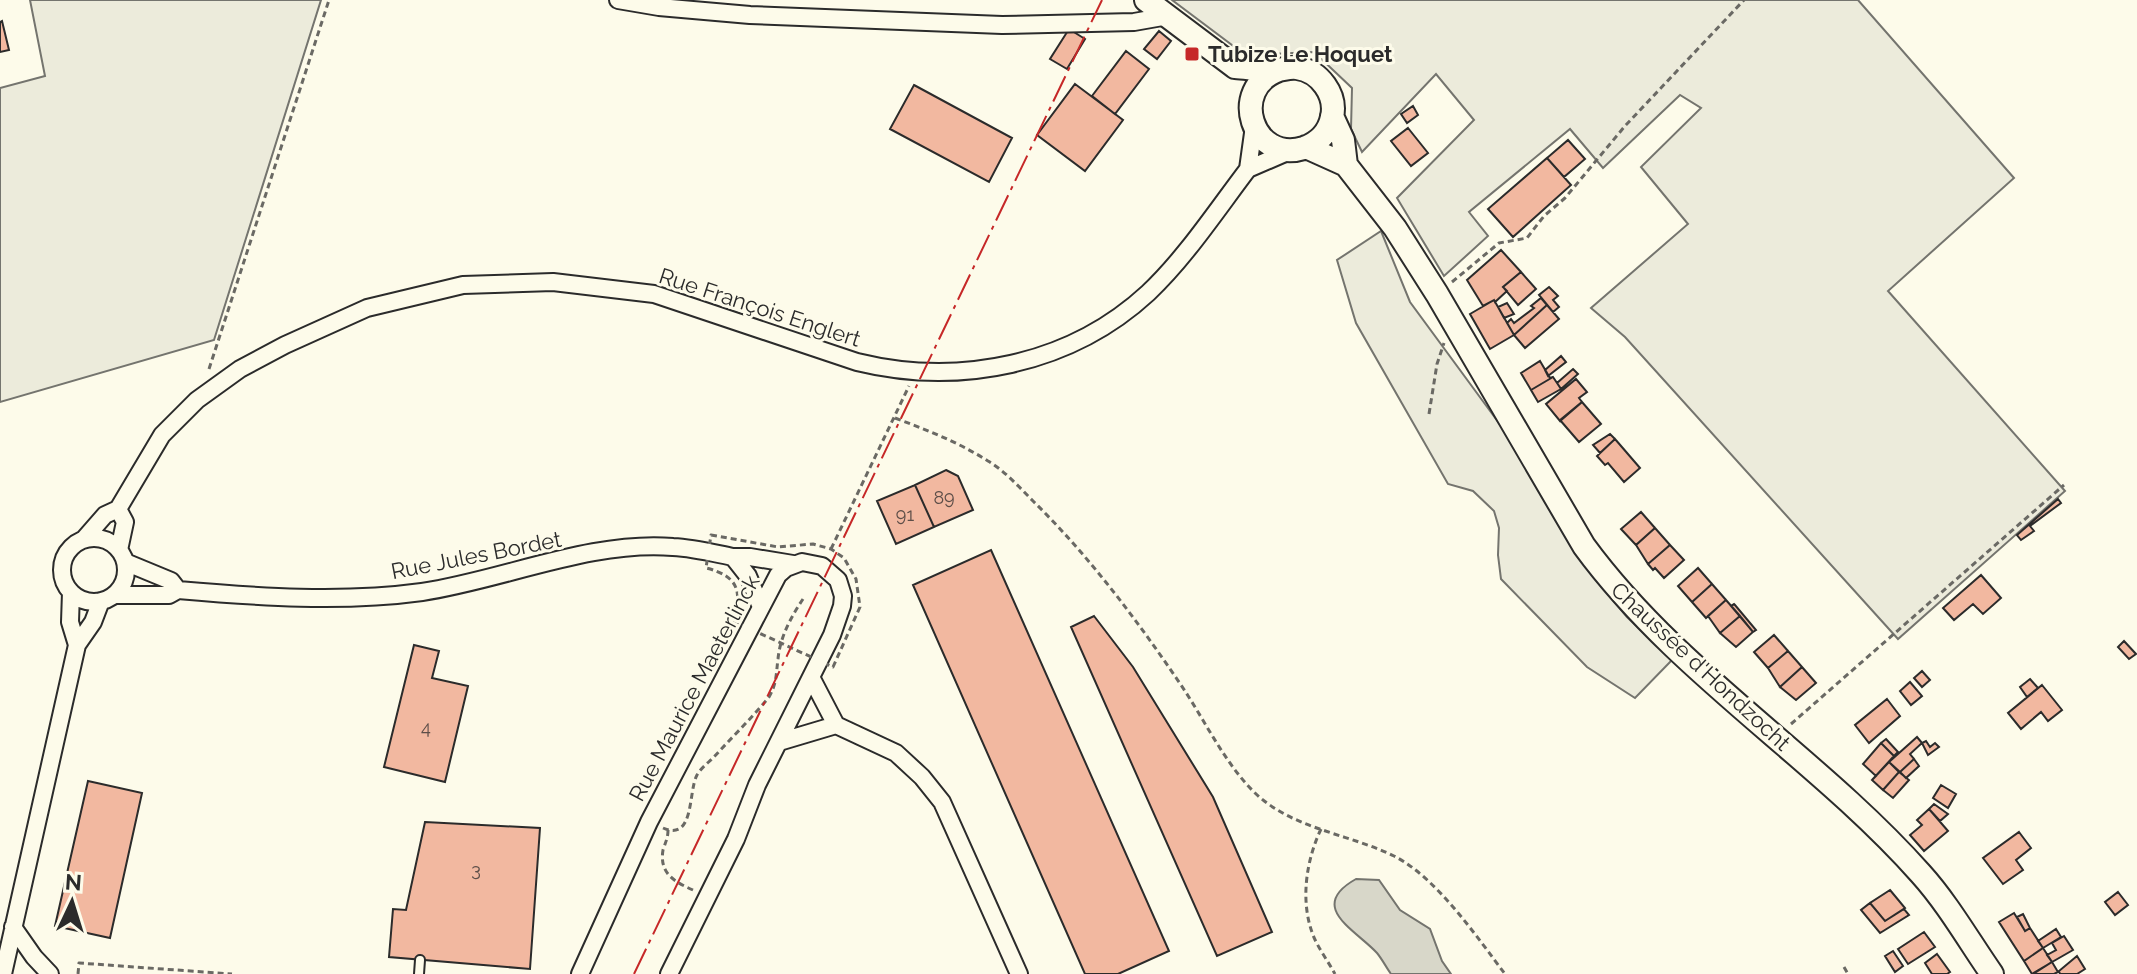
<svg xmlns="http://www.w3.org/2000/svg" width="2137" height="974" viewBox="0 0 2137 974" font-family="Raleway,sans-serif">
	<rect width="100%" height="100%" fill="#fdfbea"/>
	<path fill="#ecebdb" stroke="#74746e" stroke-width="2" d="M30,0H321L214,340L0,402V88L45,76Z
		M1172,0H1858L2014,178L1888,291L2065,491L1898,639L1625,337L1591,308L1688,224L1641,167L1701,108L1680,95L1603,168L1570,129L1469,212L1488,236L1444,276L1397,198L1474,120L1436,74L1362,152L1351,129L1352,88L1314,52L1271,54L1240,51Z
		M1381,231L1410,302L1507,434L1595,579L1627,617L1672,660L1635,698L1587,667L1501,579L1498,555L1499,528L1494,511L1473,491L1448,484L1356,323L1337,260Z"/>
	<path fill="#d8d7c9" stroke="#74746e" stroke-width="2" d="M1356,879L1379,880L1400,910L1430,929L1442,961L1451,974H1391C1386,967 1382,959 1377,953C1356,930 1306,907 1356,879Z"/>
	<path fill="#f2b8a0" stroke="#2b2b2b" stroke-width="2" d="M2,21L9,50L0,52V22Z
		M1069,29L1085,39L1067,69L1050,59Z
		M1159,31L1171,41L1157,59L1144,49Z
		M1126,51L1149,69L1115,114L1092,96Z
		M1075,84L1123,120L1085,171L1037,135Z
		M914,85L1012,138L989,182L890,129Z
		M1413,106L1418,115L1407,123L1401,114Z
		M1408,128L1428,153L1411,166L1391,141Z
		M1568,140L1585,159L1564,177L1547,158Z
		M1547,158L1571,185L1513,237L1488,209Z
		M1501,250L1521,272L1503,287L1507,291L1495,302L1494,300L1483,306L1467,280Z
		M1521,272L1536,289L1518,305L1503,287Z
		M1549,287L1558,296L1553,300L1559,307L1553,312L1539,295Z
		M1541,298L1547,305L1514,335L1507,323L1511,319L1514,323L1534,308L1531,306Z
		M1494,300L1514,335L1490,349L1470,314Z
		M1507,303L1514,314L1504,318L1498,307Z
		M1547,305L1559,319L1525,348L1514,335Z
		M1561,356L1566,362L1548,376L1545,370Z
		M1540,361L1550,378L1553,377L1531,390L1521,373Z
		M1573,369L1578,374L1561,389L1557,383Z
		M1553,377L1561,389L1538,402L1531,390Z
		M1576,379L1587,392L1579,398L1582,402L1560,421L1546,404Z
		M1582,402L1601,424L1579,442L1560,420Z
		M1610,434L1615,439L1600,453L1593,445Z
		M1615,439L1640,468L1624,482L1608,463L1605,465L1597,456Z
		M946,470L958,476L973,510L934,527L915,485Z
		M915,485L934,527L896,544L877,501Z
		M2058,499L2061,503L2030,526L2034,531L2021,540L2017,535Z
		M1641,512L1655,528L1636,545L1621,529Z
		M1655,528L1670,545L1648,564L1636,545Z
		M1670,545L1684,560L1664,578L1655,568L1653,570L1648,564Z
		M991,550L1169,951L1118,974H1085L913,585Z
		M1698,568L1712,584L1692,602L1678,586Z
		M1981,575L2001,598L1983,614L1973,604L1954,620L1943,608Z
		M1712,584L1726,600L1706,618L1692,602Z
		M1726,600L1740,616L1720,633L1708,616Z
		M1734,604L1735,605L1756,630L1753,632L1731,606Z
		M1094,616L1133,667L1213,797L1272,932L1217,956L1071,627Z
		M1740,616L1753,632L1736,647L1720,633Z
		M1774,635L1788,651L1768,668L1754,652Z
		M2124,641L2136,654L2129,659L2118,647Z
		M414,645L439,651L432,678L468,686L445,782L384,767Z
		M1788,651L1802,667L1780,687L1768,668Z
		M1802,667L1816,683L1796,700L1780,687Z
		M1922,671L1930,680L1922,687L1914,678Z
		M2030,679L2038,688L2027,697L2020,687Z
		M1910,682L1922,696L1911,705L1900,691Z
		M2042,685L2062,710L2048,721L2041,712L2021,729L2008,713Z
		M1887,699L1900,716L1869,743L1855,725Z
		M1917,737L1922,743L1910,754L1914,759L1900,772L1889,762Z
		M1886,739L1898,752L1894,756L1881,743Z
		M1926,741L1930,747L1935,743L1939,747L1928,755L1922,743Z
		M1881,743L1894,756L1872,780L1876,776L1863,764Z
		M1914,759L1919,766L1906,778L1900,772Z
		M1889,762L1899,772L1883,790L1872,780Z
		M1899,772L1909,780L1893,798L1883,790Z
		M88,781L142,793L110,938L55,926Z
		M1941,785L1956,794L1948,808L1933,798Z
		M1934,804L1948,814L1940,821L1929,809Z
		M1929,809L1948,831L1924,851L1910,835L1922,825L1917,820Z
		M425,822L540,828L530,969L389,957L393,909L406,910Z
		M2019,832L2031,848L2016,860L2023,870L2003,884L1983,858Z
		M1890,890L1905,908L1885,921L1870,903Z
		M2118,892L2128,905L2115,915L2105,902Z
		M1870,903L1885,921L1904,909L1909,915L1880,933L1861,910Z
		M2014,913L2025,931L2030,928L2043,948L2024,961L1999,922Z
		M2023,914L2030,928L2025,931L2017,917Z
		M2056,929L2061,937L2043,948L2038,941Z
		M1924,932L1935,947L1908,964L1898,949Z
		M2064,936L2073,950L2052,962L2047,955L2056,950L2052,943Z
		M2043,948L2052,962L2032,974L2024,961Z
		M1893,951L1903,966L1895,972L1885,956Z
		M1937,954L1950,972L1947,974H1932L1925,963Z
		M2077,956L2085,969L2077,974H2060L2059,971Z
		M2052,962L2058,972L2054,974H2033Z"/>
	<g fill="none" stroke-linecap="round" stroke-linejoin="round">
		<g stroke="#2b2b2b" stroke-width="12">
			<path id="service" d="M419,974L420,960"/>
		</g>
		<g stroke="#2b2b2b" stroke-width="20">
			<path id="minor" d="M618,0L659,7L750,15L1002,25L1134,22L1168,16
				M1254,126L1248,169L1292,150
				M118,509L162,435L197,400L240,369L285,345L367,308L463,285L553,282L654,294L857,362C959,387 1070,365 1148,293C1186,257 1216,211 1248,169
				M62 570a32 32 0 1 1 64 0a32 32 0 1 1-64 0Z
				M84,539L105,515L118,509L125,522L119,550
				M178,590C258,597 342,603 422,592C503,580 591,540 673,547C694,548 713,553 733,557
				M71,592L70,622L77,645L93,622L101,601
				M114,595H169L178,590L171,581L125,562
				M761,607L748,576L733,557H750L793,564
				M836,725L896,753L922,777L942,802L1019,974
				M779,742L836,725L811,677
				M13,927L34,957L50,974
				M3,974L77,645
				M580,974L649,822L778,575L786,568L802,562L822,566L838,580L843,596L842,606L832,635L757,785L736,839L669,974"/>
		</g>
		<g stroke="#2b2b2b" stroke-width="26">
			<path id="secondary" d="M1146,0L1235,67
				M1235,67C1249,68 1265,71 1279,70C1285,69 1290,67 1297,68C1320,71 1337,95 1332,117C1329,132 1318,143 1304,148C1252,164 1228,88 1279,70
				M1332,116L1343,140L1346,165
				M1306,147L1346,165L1395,228L1437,294L1584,546C1677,673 1817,757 1921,874C1948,904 1969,941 1992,974"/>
		</g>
		<path stroke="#6a6964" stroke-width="3" stroke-dasharray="6 4" stroke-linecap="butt" d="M1452,282L1499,243L1527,238L1544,216L1565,198L1625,126L1744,0
			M209,369L329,0
			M1429,414L1437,364L1444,343
			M895,418C927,430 958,442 988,461C1005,471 1019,487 1033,501C1089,556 1137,620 1181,685C1204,719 1223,760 1252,790C1290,829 1347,833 1394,856C1436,877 1477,937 1505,974
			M711,535L778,547L813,544L831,549L844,558L856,579L860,607L833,667L733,621C743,591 738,576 706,568Z
			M831,549L909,386
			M1791,724L2064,485
			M663,828C695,842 688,791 697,775C701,768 708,763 714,757C732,737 752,718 769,697C777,683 776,674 778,659C780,637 791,617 803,599
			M1321,829C1306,861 1300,901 1313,935C1318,948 1328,961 1335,974
			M668,830C668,839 665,843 663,850C659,874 675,882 693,890
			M1844,967L1848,974
			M78,974L79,963L232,974"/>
		<use href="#service" stroke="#fdfbea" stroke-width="8"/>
		<use href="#minor" stroke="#fdfbea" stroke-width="16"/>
		<use href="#secondary" stroke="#fdfbea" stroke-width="22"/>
		<path stroke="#c62828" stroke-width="2" stroke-dasharray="28 6 4 6" stroke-linecap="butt" d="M634,974L1102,0"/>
	</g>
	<rect fill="#c62828" stroke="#fdfbea" stroke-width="3" x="1184" y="46" width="16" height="16" rx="4"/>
	<g text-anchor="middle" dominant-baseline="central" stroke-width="6" stroke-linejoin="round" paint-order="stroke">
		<g font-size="18" fill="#5d4e48">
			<text x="944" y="497">89</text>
			<text x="905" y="514">91</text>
			<text x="426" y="727">4</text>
			<text x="476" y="869">3</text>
		</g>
		<g font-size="22" font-weight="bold" fill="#2b2b2b" stroke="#fdfbea" text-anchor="start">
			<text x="1208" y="54">Tubize Le Hoquet</text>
		</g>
		<g font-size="22" fill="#2b2b2b" stroke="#fdfbea">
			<text transform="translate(760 307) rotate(18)">Rue François Englert</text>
			<text transform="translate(476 555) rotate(-11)">Rue Jules Bordet</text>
			<text transform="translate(1701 666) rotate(43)">Chaussée d'Hondzocht</text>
			<text transform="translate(694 688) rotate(-62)">Rue Maurice Maeterlinck</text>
		</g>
	</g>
	<g transform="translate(72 902) rotate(4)" stroke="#fdfbea" stroke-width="6" paint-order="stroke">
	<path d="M0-6L14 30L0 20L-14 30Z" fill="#2b2b2b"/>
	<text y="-12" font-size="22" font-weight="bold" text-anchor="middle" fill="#2b2b2b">N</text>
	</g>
</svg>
